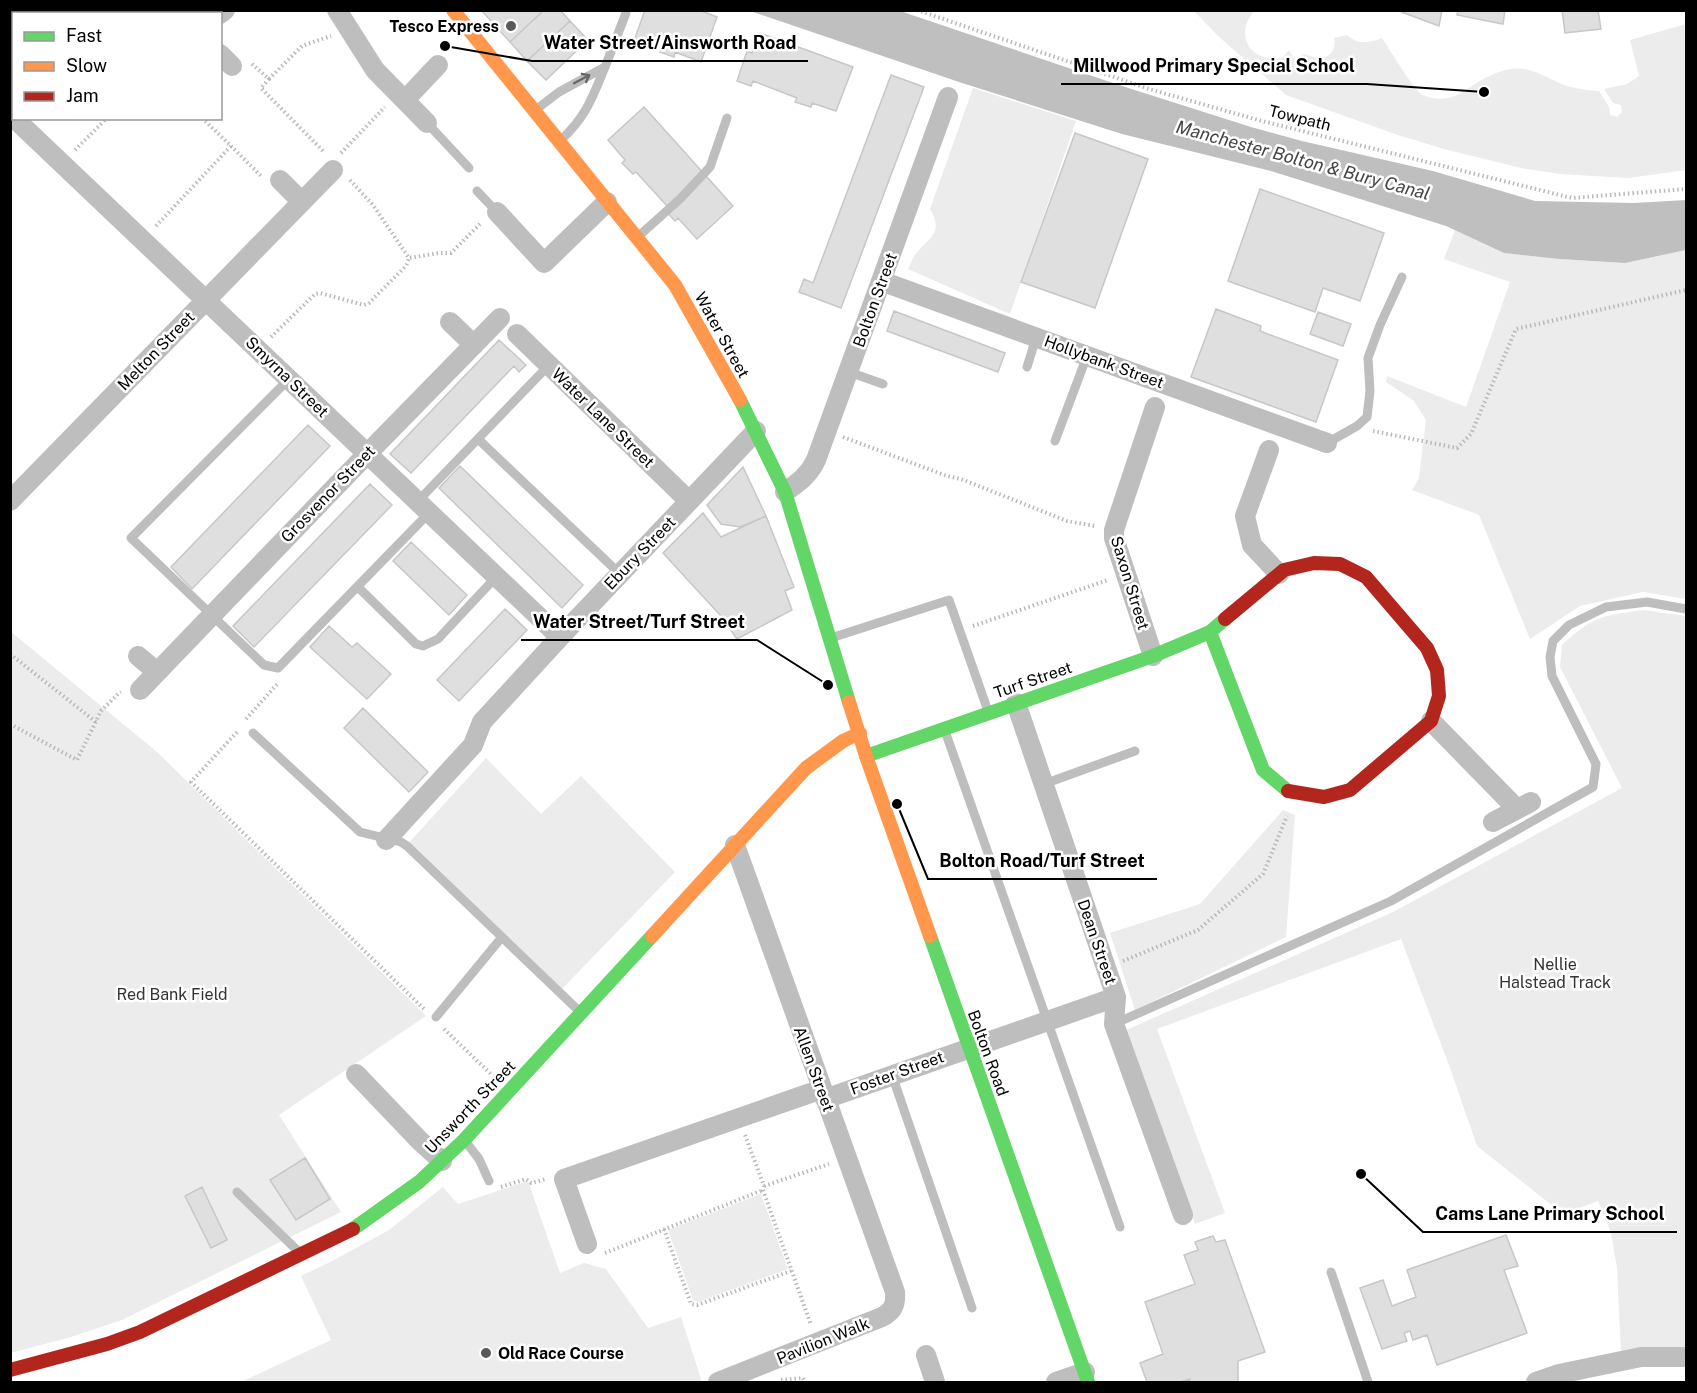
<svg xmlns="http://www.w3.org/2000/svg" width="1697" height="1393" viewBox="0 0 1697 1393" font-family="'Public Sans',sans-serif">
	<rect width="100%" height="100%" fill="#fff"/>
	<path fill="#ececec" d="M1194,11H1254C1234,35 1250,63 1282,58L1289,50L1294,59L1299,60L1302,54C1307,54 1312,57 1317,58C1329,60 1337,49 1334,38L1347,35C1358,45 1369,43 1382,38C1389,48 1414,90 1421,94C1433,101 1450,100 1461,93C1476,83 1492,72 1511,69C1533,66 1547,79 1567,86C1577,89 1588,90 1599,91L1609,107L1610,115L1617,117L1622,112L1621,105L1613,103L1604,89L1627,84L1639,76L1630,40L1686,24V170L1628,178L1560,174L1521,168L1444,149L1398,135L1286,95L1218,36Z
		M973,88L1076,121L1010,314L908,269C911,263 913,256 918,251C932,236 943,231 930,209Z
		M1455,230L1504,253L1559,259L1625,263L1686,250V599L1643,592L1580,606L1530,639L1479,515L1412,490L1419,478L1426,420L1414,401L1386,382L1387,376L1466,407L1510,282L1444,259Z
		M1643,610L1686,616V1349L1621,1354L1617,1268L1611,1233L1598,1201L1563,1214L1477,1146L1449,1065L1401,939L1157,1029L1225,1213L1195,1224L1124,1031L1393,912L1622,788L1560,667L1562,645C1593,616 1602,616 1643,610Z
		M10,631L157,752L426,1016L279,1115L341,1212L122,1320L71,1337L11,1353Z
		M486,758L541,814L581,776L675,872L560,991L406,846Z
		M1283,810L1295,815L1286,937L1135,1010L1110,933L1200,904Z
		M528,1181L560,1273L584,1263L606,1269L648,1328L681,1317L702,1382H241L331,1340L301,1276L334,1260L389,1230L443,1187L458,1204Z
		M761,1194L788,1269L698,1302L693,1300L668,1230Z"/>
	<path fill="#bfbfbf" d="M750,11H900L1119,85L1251,127L1302,141L1433,171L1535,201L1634,203L1686,200V250L1625,263L1559,259L1504,253L1446,226L1271,171L1122,134L959,82Z"/>
	<path fill="#dfdfdf" stroke="#c7c7c7" stroke-width="1.5" d="M481,10H544L510,42Z
		M544,10H560L570,21L527,61L510,42Z
		M645,10H699L717,17L701,62L675,52L674,57L660,52L661,48L635,38Z
		M1396,10H1442L1439,26Z
		M1458,10H1505L1503,24L1457,15Z
		M1562,10H1598L1601,29L1565,33Z
		M570,21L588,40L546,80L527,61Z
		M760,33L853,67L836,111L812,103L811,107L795,102L797,98L753,81L751,86L737,81L747,51L752,53Z
		M891,75L924,87L841,308L799,292L804,279L813,283Z
		M644,107L733,206L697,239L678,218L675,221L665,210L668,207L636,172L633,174L622,163L625,160L608,140Z
		M1075,133L1148,159L1095,308L1021,282Z
		M1260,189L1384,233L1360,301L1323,288L1315,312L1228,281Z
		M1216,309L1261,326L1260,331L1338,360L1316,422L1191,377Z
		M894,311L1005,353L998,372L887,331Z
		M1318,312L1351,324L1343,346L1310,334Z
		M499,340L526,365L519,372L514,366L411,473L390,454Z
		M308,425L330,446L192,589L171,567Z
		M460,466L583,585L562,608L439,488Z
		M743,467L766,516L740,527L721,524L707,505Z
		M370,484L392,505L254,647L233,626Z
		M703,513L721,537L766,516L794,587L785,591L792,610L737,639L720,615L663,553Z
		M411,542L467,595L449,615L393,561Z
		M505,609L527,630L459,701L437,680Z
		M329,626L352,647L357,643L391,674L367,699L310,647Z
		M363,708L428,772L409,792L344,728Z
		M305,1158L330,1199L296,1220L270,1180Z
		M202,1187L227,1240L211,1248L185,1196Z
		M1506,1235L1518,1266L1504,1270L1527,1333L1437,1365L1427,1335L1413,1340L1410,1331L1404,1333L1407,1341L1382,1349L1360,1288L1383,1280L1392,1306L1416,1297L1407,1270Z
		M1213,1236L1216,1242L1225,1240L1265,1352L1238,1361V1382H1190V1379L1180,1382H1147L1140,1363L1163,1354L1145,1302L1195,1284L1184,1255L1198,1250L1195,1242Z"/>
	<g fill="none" stroke-linecap="round" stroke-linejoin="round">
		<path stroke="#b9b9b9" stroke-width="4" stroke-dasharray="1.5 3" stroke-linecap="butt" d="M917,10L1149,89L1262,121L1572,198L1686,189
			M252,64L269,79L261,88L324,152
			M269,79L302,46L331,36
			M231,146L261,176
			M75,150L107,118
			M341,153L385,107
			M350,180L373,205L409,258L439,253H451L482,222
			M156,226L231,146L202,118
			M271,337L315,294L320,293L364,305L369,303L406,266L409,258
			M1373,431L1457,448L1471,434L1516,329L1686,290
			M843,437L947,476L961,479L1067,521L1095,526
			M973,626L1108,580
			M10,654L96,722
			M246,719L279,682
			M10,724L77,760L101,711L119,693L121,692
			M237,732L191,782L425,1010
			M1123,961L1198,930L1263,874L1287,816
			M444,1029L493,1076
			M745,1135L764,1186L763,1190L811,1325
			M764,1186L829,1164
			M501,1187L526,1179L531,1183L546,1179
			M664,1229L691,1304L697,1305L791,1271
			M605,1253L763,1190
			M781,1380L803,1378L805,1382"/>
		<path stroke="#bebebe" stroke-width="9" d="M605,67L626,13
			M538,108L559,92L605,67C592,98 587,115 562,139
			M427,123L469,168
			M477,191L497,212
			M641,234L680,199L710,167L727,118
			M1027,367L1036,338
			M849,372L883,384
			M289,379L131,538L264,665L278,668L429,513
			M478,439L620,574
			M1055,441L1087,356
			M1327,443L1357,426L1367,417L1370,391L1368,358L1380,325L1402,277
			M418,501L549,365
			M358,587L416,644L423,646L438,639L496,577
			M834,637L949,600L988,711
			M945,731L1120,1227
			M253,733L360,832L401,842L407,846L579,1011
			M1044,784L1135,751
			M436,1017L502,937
			M1114,1024L1391,901L1593,787L1596,764L1552,676L1550,657L1553,641L1569,625L1606,607L1647,602L1686,609
			M892,1075L972,1308
			M466,1142L479,1159L489,1181
			M237,1192L300,1253
			M1331,1272L1368,1382"/>
		<path stroke="#bebebe" stroke-width="20" d="M177,10L180,14
			M337,10L375,70L427,123
			M220,14L225,10
			M220,54L232,66
			M405,100L438,65
			M14,118L560,637
			M280,180L302,202
			M497,212L544,263L607,202
			M881,281L1327,443
			M450,322L474,345
			M517,334L689,501
			M1269,450L1245,516L1252,545L1279,574
			M785,492C799,482 809,475 816,460L948,97
			M10,501L333,170
			M138,656L157,672
			M1153,656L1114,538V530L1155,407
			M140,690L367,454L500,318
			M1016,703L1116,997L1114,1024L1183,1215
			M1431,721L1517,809
			M1493,822L1531,802
			M386,840L473,745L482,722L560,637L756,431
			M356,1074L420,1141L442,1161
			M825,1099L1116,997
			M587,1244L564,1179L822,1089
			M926,1355L935,1382
			M718,1382L882,1317C893,1311 896,1305 895,1292L735,845
			M1056,1382L1085,1372
			M1536,1382L1559,1374L1641,1357H1686"/>
		<path stroke="#63d668" stroke-width="14" d="M99,14L103,10
			M740,400L785,492L849,702
			M1210,632L1263,770L1288,791
			M866,756L1153,656L1210,632L1225,619
			M930,936L1088,1382
			M353,1229L419,1182L464,1140L652,936"/>
		<path stroke="#ff974d" stroke-width="14" d="M453,10L675,285L740,400
			M10,80L14,77
			M849,702L866,756L930,936
			M652,936L806,768L843,741L860,733"/>
		<path stroke="#b3261e" stroke-width="14" d="M1225,619L1284,570L1314,563L1340,564L1366,577L1427,648L1437,670L1439,696L1431,721L1350,790L1324,797L1288,791
			M10,1370L107,1344L140,1332L353,1229"/>
	</g>
	<defs><path id="oneway-shaft" d="M-6 0H5M1.5-3L5.5 0L1.5 3" fill="none" stroke-width="1.6" stroke-linecap="round" stroke-linejoin="round" transform="scale(1.5)"/></defs>
	<use stroke="#686868" href="#oneway-shaft" transform="translate(582 79) rotate(-28)"/>
	<g fill="#595959" stroke="#fff" stroke-width="2">
		<circle cx="511" cy="26" r="6"/>
		<circle cx="486" cy="1353" r="6"/>
	</g>
	<g text-anchor="middle" dominant-baseline="central" stroke-width="5" stroke-linejoin="round" paint-order="stroke">
		<g font-size="16" font-weight="bold" fill="#000" stroke="#fff" text-anchor="end">
			<text x="499" y="26">Tesco Express</text>
			<text x="498" y="1353" text-anchor="start">Old Race Course</text>
		</g>
		<g font-size="16" fill="#000" stroke="#fff">
			<text transform="translate(1300 118) rotate(14)">Towpath</text>
			<text transform="translate(875 300) rotate(-70)">Bolton Street</text>
			<text transform="translate(722 335) rotate(61)">Water Street</text>
			<text transform="translate(156 351) rotate(-46)">Melton Street</text>
			<text transform="translate(1104 362) rotate(20)">Hollybank Street</text>
			<text transform="translate(287 377) rotate(44)">Smyrna Street</text>
			<text transform="translate(603 418) rotate(44)">Water Lane Street</text>
			<text transform="translate(328 494) rotate(-46)">Grosvenor Street</text>
			<text transform="translate(640 553) rotate(-46)">Ebury Street</text>
			<text transform="translate(1130 583) rotate(73)">Saxon Street</text>
			<text transform="translate(1033 680) rotate(-19)">Turf Street</text>
			<text transform="translate(1097 942) rotate(71)">Dean Street</text>
			<text transform="translate(988 1053) rotate(70)">Bolton Road</text>
			<text transform="translate(814 1069) rotate(70)">Allen Street</text>
			<text transform="translate(897 1073) rotate(-20)">Foster Street</text>
			<text transform="translate(470 1107) rotate(-46)">Unsworth Street</text>
			<text transform="translate(823 1341) rotate(-22)">Pavilion Walk</text>
		</g>
		<g font-size="16" fill="#333" stroke="#fff">
			<text x="1555" y="964">Nellie<tspan x="1555" dy="18">Halstead Track</tspan></text>
			<text x="172" y="994">Red Bank Field</text>
		</g>
		<g font-size="18" font-style="italic" fill="#444" stroke="#fff">
			<text transform="translate(1303 160) rotate(15)">Manchester Bolton &amp; Bury Canal</text>
		</g>
	</g>
	<path fill="none" stroke="#000" stroke-width="2" d="M445 46L532 61H808M1484 92L1367 84H1061M828 685L757 640H521M897 804L928 879H1157M1361 1174L1423 1232H1677"/>
	<g fill="#000" stroke="#fff" stroke-width="2">
		<circle cx="445" cy="46" r="6"/>
		<circle cx="1484" cy="92" r="6"/>
		<circle cx="828" cy="685" r="6"/>
		<circle cx="897" cy="804" r="6"/>
		<circle cx="1361" cy="1174" r="6"/>
	</g>
	<g font-size="18" text-anchor="middle" font-weight="bold" fill="#000" stroke="#fff" stroke-width="5" stroke-linejoin="round" paint-order="stroke">
		<text x="670" y="49">Water Street/Ainsworth Road</text>
		<text x="1214" y="72">Millwood Primary Special School</text>
		<text x="639" y="628">Water Street/Turf Street</text>
		<text x="1042" y="867">Bolton Road/Turf Street</text>
		<text x="1550" y="1220">Cams Lane Primary School</text>
	</g>
	<rect width="1697" height="1393" fill="none" stroke="#000000" stroke-width="24"/>
	<rect x="12" y="12" width="210" height="108" fill="#ffffff" stroke="#999999" stroke-width="1.5"/>
	<rect x="24" y="32" width="30" height="9" fill="#63d668" stroke="#999999" stroke-width="1.5"/>
	<text x="66" y="42" font-size="18" fill="#000000">Fast</text>
	<rect x="24" y="62" width="30" height="9" fill="#ff974d" stroke="#999999" stroke-width="1.5"/>
	<text x="66" y="72" font-size="18" fill="#000000">Slow</text>
	<rect x="24" y="92" width="30" height="9" fill="#b3261e" stroke="#999999" stroke-width="1.5"/>
	<text x="66" y="102" font-size="18" fill="#000000">Jam</text>
</svg>
